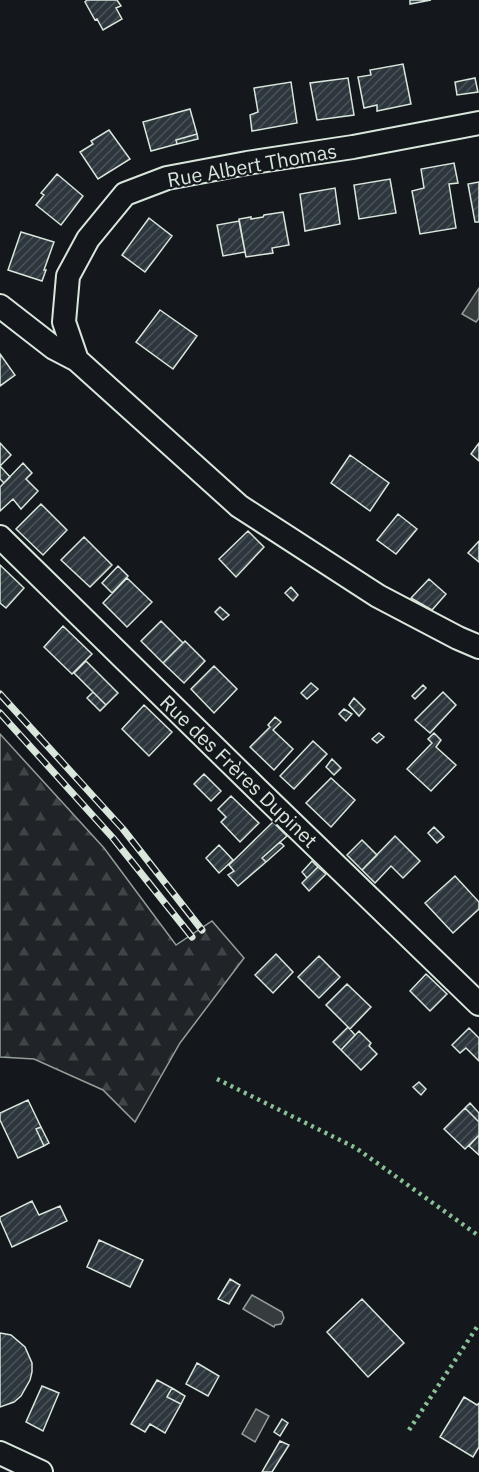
<svg xmlns="http://www.w3.org/2000/svg" width="479" height="1472" viewBox="0 0 479 1472" font-family="'IBM Plex Sans',sans-serif">
	<defs>
		<pattern id="forest-firs" width="22" height="20" patternUnits="userSpaceOnUse" patternTransform="scale(1.5)"><rect width="22" height="20" fill="#202428"/><path d="M5 1l3.5 6h-7zM16 11l3.5 6h-7z" fill="#404447"/></pattern>
		<pattern id="building-hatch" width="6" height="6" patternUnits="userSpaceOnUse" patternTransform="scale(1.5)"><rect width="6" height="6" fill="#2c363c"/><path d="M-1 1l2-2M0 6l6-6M5 7l2-2" fill="none" stroke="#4a5358"/></pattern>
	</defs>
	<rect width="100%" height="100%" fill="#14181c"/>
	<path fill="url(#forest-firs)" stroke="#939e99" stroke-width="1.5" d="M0,734L104,848L176,945L212,921L244,958L180,1043L135,1122L103,1090L34,1059L0,1057Z"/>
	<path fill="#363b3e" stroke="#939e99" stroke-width="1.5" d="M479,288V318L476,322L462,314Z
		M252,1295L282,1312L284,1318L281,1324L275,1325L274,1327L243,1309Z
		M256,1409L269,1416L255,1442L242,1434Z"/>
	<path fill="url(#building-hatch)" stroke="#d8e6dc" stroke-width="1.5" d="M87,0H117L121,6L116,8L122,19L103,30L97,19L95,20L85,2Z
		M410,0H431L410,4Z
		M403,64L411,104L377,111V105L364,108L358,77L371,75L370,70Z
		M348,78L354,115L317,120L310,83Z
		M475,78L478,92L457,95L455,82Z
		M291,82L297,123L252,131L250,115L258,112L254,88Z
		M190,109L197,134L176,140L177,144L151,151L143,122Z
		M109,130L130,159L98,179L80,152L93,144L91,141Z
		M197,134L198,139L177,144L176,140Z
		M454,163L458,183L449,184L456,228L420,234L412,191L424,188L421,169Z
		M57,174L83,196L61,225L36,205L44,195L41,193Z
		M390,179L396,213L359,219L354,185Z
		M479,182V222H475L468,184Z
		M335,188L340,224L305,231L300,194Z
		M283,212L289,245L272,248L273,253L246,257L239,219L251,217V219L263,217L264,215Z
		M149,218L172,236L145,272L122,255Z
		M239,221L245,252L223,256L217,225Z
		M21,232L54,242L44,270H46L42,281L8,270Z
		M160,310L197,336L173,369L136,342Z
		M0,354L15,375L0,386Z
		M0,443L11,455L0,466Z
		M479,443V461L471,454Z
		M350,455L389,483L370,511L331,483Z
		M23,463L32,473L26,479L38,491L21,509L13,499L0,511V487Z
		M0,466L10,477L4,483L0,479Z
		M41,504L67,530L43,555L16,529Z
		M398,514L417,529L396,554L377,540Z
		M248,531L264,547L236,577L219,559Z
		M84,537L112,565L90,587L61,560Z
		M479,541V562L468,553Z
		M0,565L24,588L6,608L0,603Z
		M118,566L128,576L112,593L102,583Z
		M127,578L152,602L127,627L103,603Z
		M429,579L446,594L432,610L411,598Z
		M291,587L298,595L293,601L285,593Z
		M220,607L229,615L223,620L215,612Z
		M161,621L183,643L163,663L141,641Z
		M63,626L92,654L72,674L44,647Z
		M185,641L205,661L184,683L163,663Z
		M86,661L118,693L106,705L74,673Z
		M214,666L237,689L214,713L191,689Z
		M311,683L318,689L307,699L301,693Z
		M423,685L426,688L415,699L412,696Z
		M93,692L106,705L100,711L87,698Z
		M443,692L456,705L430,733L415,720Z
		M354,698L365,709L359,716L349,705Z
		M144,705L172,732L149,756L122,729Z
		M344,709L352,714L346,721L339,714Z
		M275,717L281,722L273,730L293,749L274,770L250,747L270,727L268,725Z
		M379,733L384,737L377,743L372,739Z
		M434,733L441,740L436,747L456,765L431,791L407,769L432,743L428,739Z
		M313,741L327,754L294,789L280,776Z
		M332,759L341,768L334,775L326,767Z
		M204,774L221,791L211,801L194,784Z
		M331,778L355,800L331,827L306,803Z
		M231,796L259,823L240,842L221,822L226,817L218,809Z
		M273,822L287,836L262,858L266,862L238,886L228,875L234,871L229,865Z
		M434,827L444,837L437,843L428,833Z
		M395,836L420,861L403,878L391,866L375,883L362,870Z
		M362,840L377,855L362,870L347,855Z
		M280,842L284,846L266,862L262,858Z
		M219,845L233,860L219,873L206,858Z
		M312,861L318,867L307,878L302,872Z
		M318,867L326,874L309,891L302,883Z
		M455,876L479,902V909L453,933L425,903Z
		M276,954L293,972L273,993L255,975Z
		M319,956L340,977L319,998L298,977Z
		M426,974L447,994L430,1011L410,991Z
		M347,984L371,1007L350,1029L326,1005Z
		M348,1027L355,1035L341,1050L333,1042Z
		M469,1028L479,1038V1061L466,1048L460,1053L452,1045Z
		M359,1031L371,1043L369,1046L377,1054L361,1070L341,1050Z
		M419,1082L426,1089L421,1095L413,1087Z
		M28,1100L41,1127L36,1129L44,1146L18,1158L0,1120V1113Z
		M470,1103L479,1113V1122L465,1108Z
		M465,1108L479,1122V1135L465,1149L444,1129Z
		M41,1127L49,1143L44,1146L36,1129Z
		M479,1135V1155L469,1146Z
		M32,1201L39,1215L60,1206L67,1221L12,1247L0,1220V1217Z
		M99,1240L143,1260L130,1287L87,1267Z
		M230,1279L240,1285L229,1304L218,1299Z
		M362,1299L404,1343L368,1377L327,1332Z
		M0,1333L11,1335L25,1347L32,1363V1372L30,1380L21,1396L14,1402L0,1407Z
		M197,1363L219,1376L208,1396L186,1384Z
		M157,1380L172,1388L167,1397L181,1404L165,1433L150,1424L145,1432L131,1424Z
		M42,1386L59,1393L43,1431L26,1422Z
		M172,1388L185,1396L181,1404L167,1397Z
		M464,1397L477,1405L479,1403V1447L473,1457L440,1437Z
		M282,1419L288,1423L280,1436L274,1432Z
		M280,1441L289,1445L272,1472H262Z"/>
	<g fill="none" stroke-linecap="round" stroke-linejoin="round">
		<g stroke="#d8e6dc" stroke-width="26">
			<path id="minor" d="M0,306L54,348L77,360L64,322L68,276L88,239L125,194L167,178L247,163L353,147L479,123
				M77,360L239,506L378,596L458,638L479,647
				M0,537L257,789L479,1004
				M0,1453L41,1472"/>
		</g>
		<use href="#minor" stroke="#14181c" stroke-width="22"/>
		<g stroke="#d8e6dc" stroke-width="7">
			<path id="rail" d="M0,694L123,829L202,930
				M0,713L113,838L192,937"/>
		</g>
		<use href="#rail" stroke="#14181c" stroke-width="4.5" stroke-dasharray="14" stroke-linecap="butt"/>
		<path stroke="#8ac095" stroke-width="4.5" stroke-dasharray="3 4.5" stroke-linecap="butt" d="M217,1079L356,1148L479,1236
			M409,1430L479,1324"/>
	</g>
	<g text-anchor="middle" dominant-baseline="central" stroke-width="4.5" stroke-linejoin="round" paint-order="stroke">
		<g font-size="20" fill="#d8e6dc" stroke="#14181c">
			<text transform="translate(252 165) rotate(-10)">Rue Albert Thomas</text>
			<text transform="translate(239 771) rotate(44)">Rue des Frères Dupinet</text>
		</g>
	</g>
</svg>
